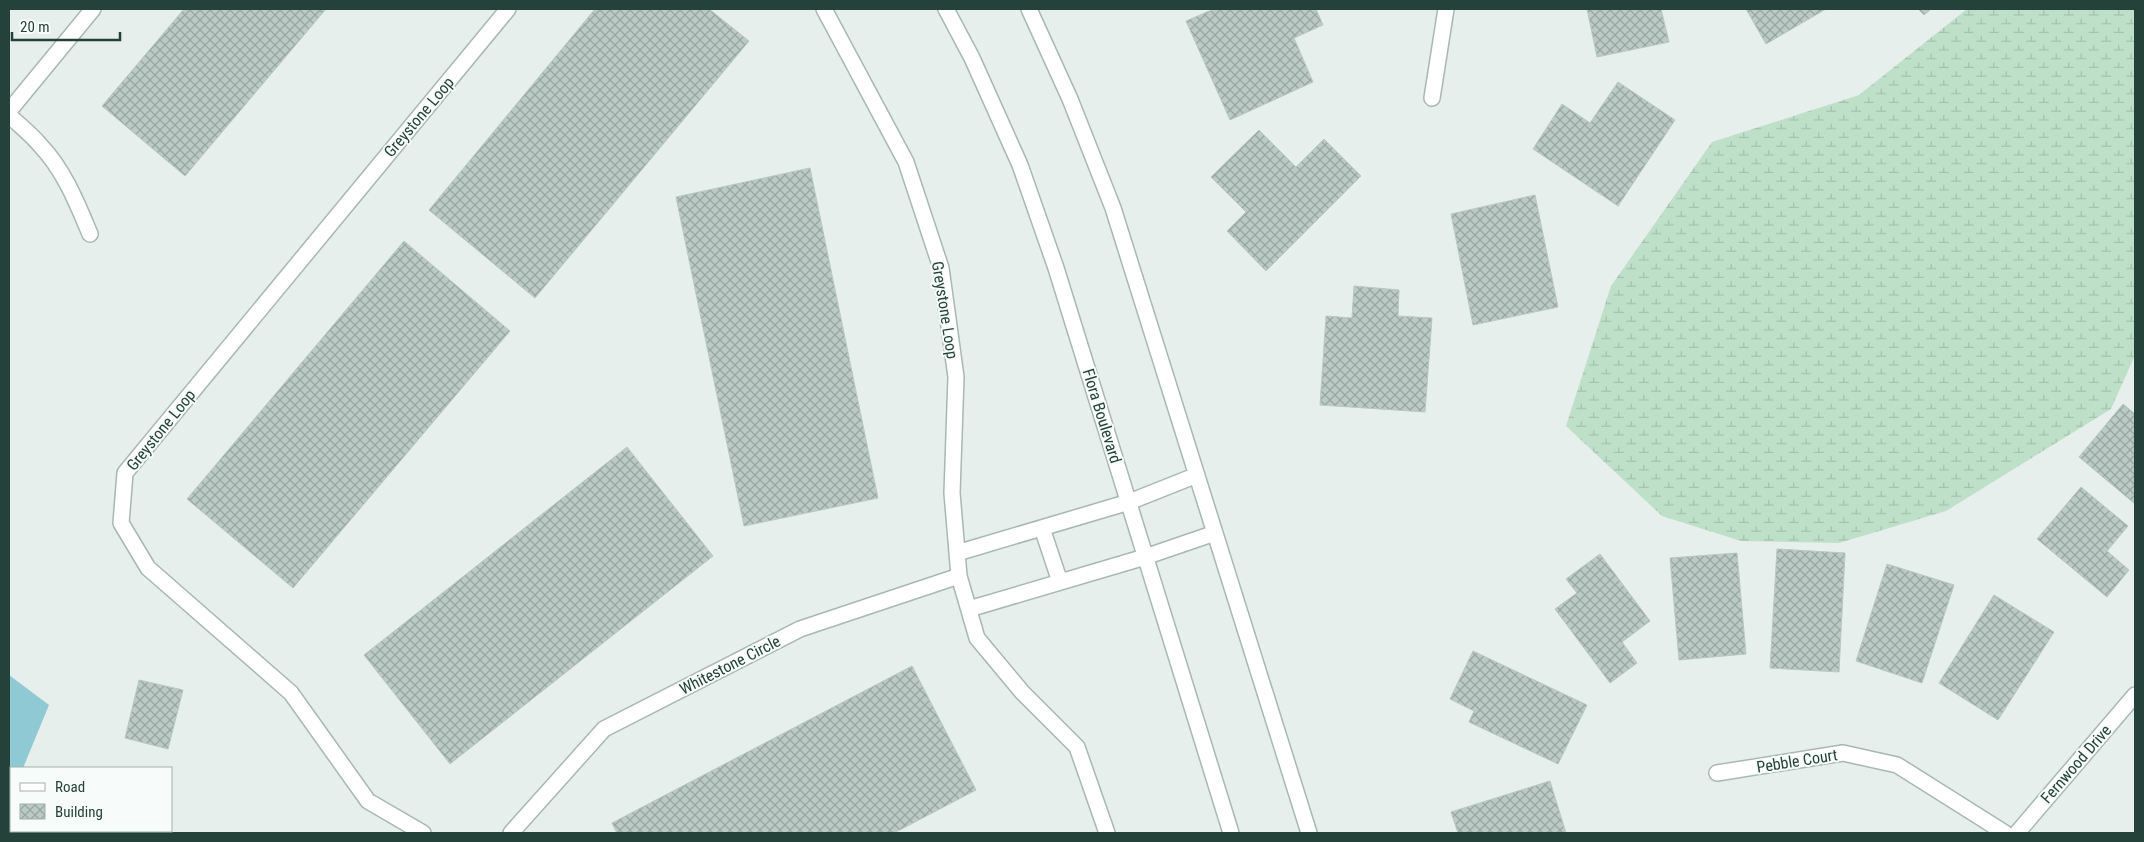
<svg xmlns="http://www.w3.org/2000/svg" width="2144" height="842" viewBox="0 0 2144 842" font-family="'Roboto Condensed',sans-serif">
	<defs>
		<pattern id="wetland-marsh" width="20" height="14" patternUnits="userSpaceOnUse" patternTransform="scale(1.25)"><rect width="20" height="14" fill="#bfe0c8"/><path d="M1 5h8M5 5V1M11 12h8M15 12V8" fill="none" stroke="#a4c1ad"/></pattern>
		<pattern id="building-cross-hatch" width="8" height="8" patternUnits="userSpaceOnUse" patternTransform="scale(1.25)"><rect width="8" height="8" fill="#bbcac4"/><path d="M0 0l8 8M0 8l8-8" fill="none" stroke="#98a6a0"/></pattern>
	</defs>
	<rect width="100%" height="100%" fill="#e6efeb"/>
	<path fill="url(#wetland-marsh)" d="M1967,9H2135V355L2111,409L1946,511L1839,543L1741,541L1662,516L1566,426L1611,286L1712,142L1859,95Z"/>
	<path fill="#8ec9d4" d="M9,675L49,705L23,768H11V796L9,802Z"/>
	<path fill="url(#building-cross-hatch)" stroke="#b8c9c2" d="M184,9H326L185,176L102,106Z
		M595,9H709L749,41L535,298L429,210Z
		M1214,9H1316L1323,25L1294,38L1313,82L1230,120L1186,21Z
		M1587,9H1661L1669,42L1597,57Z
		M1746,9H1826L1766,44Z
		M1918,9H1931L1924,15Z
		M1618,82L1675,120L1618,206L1533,149L1562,104L1590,123Z
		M1259,130L1296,167L1324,139L1361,176L1266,271L1227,231L1246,212L1211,177Z
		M810,168L878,498L744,526L676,197Z
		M1535,195L1558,307L1473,325L1451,214Z
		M404,241L510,331L293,588L187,499Z
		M1354,286L1399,290L1398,316L1432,318L1425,412L1320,405L1326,316L1352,318Z
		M2123,404L2135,414V504L2079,457Z
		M627,447L713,556L450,764L364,655Z
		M2081,487L2128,526L2107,551L2129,570L2107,597L2037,539Z
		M1777,549L1845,553L1839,672L1770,668Z
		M1737,553L1746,654L1679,660L1670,558Z
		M1600,554L1650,621L1622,642L1637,663L1610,683L1555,609L1577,593L1566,579Z
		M1887,564L1954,585L1922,683L1856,661Z
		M1994,595L2054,632L1998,720L1939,683Z
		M1473,651L1587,705L1558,764L1469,722L1474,711L1450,699Z
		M912,666L976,790L894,833H617L612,823Z
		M139,680L183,690L168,749L125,738Z
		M1550,781L1566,833H1458L1451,812Z"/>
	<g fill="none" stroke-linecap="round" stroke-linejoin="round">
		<g stroke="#a8b8b2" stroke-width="18">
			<path id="minor" d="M824,9L906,162L941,268L956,377L952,493L959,576L977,638L1022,692L1077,747L1107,833
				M946,9L972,58L1020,165L1056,268L1231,833
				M1029,9L1070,99L1113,208L1309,833
				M1432,98L1446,9
				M9,111L93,9
				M9,115C19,125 31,134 40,145C64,170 77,203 90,234
				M1042,528L1060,582
				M957,553L1129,502L1197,475
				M969,609L1145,557L1215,533
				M1717,773L1843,753L1897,765L2005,833
				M423,833L368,801L291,693L148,568L121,523L125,473L508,9
				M511,833L604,729L800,629L959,576
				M2017,833L2135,695"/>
		</g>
		<use href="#minor" stroke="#fff" stroke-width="15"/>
	</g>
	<g text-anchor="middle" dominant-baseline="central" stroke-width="4" stroke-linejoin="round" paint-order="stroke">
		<g font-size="16" fill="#24423a" stroke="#f7fbf9">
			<text transform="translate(419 117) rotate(-50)">Greystone Loop</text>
			<text transform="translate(945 310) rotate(81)">Greystone Loop</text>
			<text transform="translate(1102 416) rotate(73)">Flora Boulevard</text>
			<text transform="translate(161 430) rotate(-51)">Greystone Loop</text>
			<text transform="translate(730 665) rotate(-27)">Whitestone Circle</text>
			<text transform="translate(1797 761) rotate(-9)">Pebble Court</text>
			<text transform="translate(2076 764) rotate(-49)">Fernwood Drive</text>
		</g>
	</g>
	<rect width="2144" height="842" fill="none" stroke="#24423a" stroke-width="20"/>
	<rect x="10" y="767" width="162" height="65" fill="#f7fbf9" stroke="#a3b1ad"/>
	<rect x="20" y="783" width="25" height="8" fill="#ffffff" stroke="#a3b1ad"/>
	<text x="55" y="792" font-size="15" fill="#24423a">Road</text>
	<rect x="20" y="804" width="25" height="15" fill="url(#building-cross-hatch)" stroke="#a3b1ad"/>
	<text x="55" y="817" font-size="15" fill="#24423a">Building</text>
	<path d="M12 32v8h108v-8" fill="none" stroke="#24423a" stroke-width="2.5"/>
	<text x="20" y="32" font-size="15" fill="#24423a" stroke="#f7fbf9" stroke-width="4" paint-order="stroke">20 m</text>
</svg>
